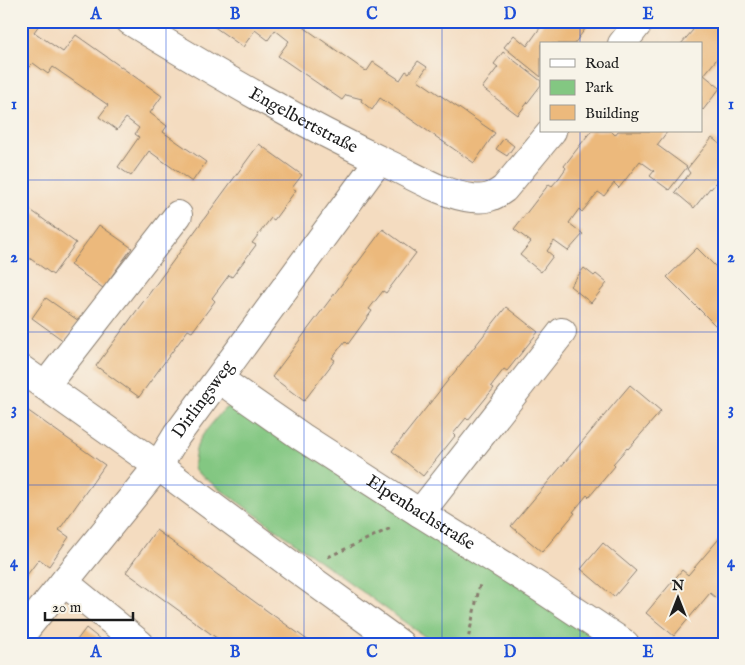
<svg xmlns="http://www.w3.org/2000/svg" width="745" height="665" viewBox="0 0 745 665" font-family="'IM FELL English',serif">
	<rect width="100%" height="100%" fill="#f7f3e8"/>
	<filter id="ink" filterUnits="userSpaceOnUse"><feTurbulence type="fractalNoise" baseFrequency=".02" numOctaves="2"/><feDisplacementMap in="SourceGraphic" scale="10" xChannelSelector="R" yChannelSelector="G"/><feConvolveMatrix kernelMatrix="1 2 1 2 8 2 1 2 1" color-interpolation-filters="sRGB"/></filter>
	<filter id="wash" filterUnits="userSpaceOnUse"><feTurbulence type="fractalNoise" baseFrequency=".0096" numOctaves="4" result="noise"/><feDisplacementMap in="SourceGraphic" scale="20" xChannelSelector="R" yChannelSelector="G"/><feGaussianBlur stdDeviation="1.12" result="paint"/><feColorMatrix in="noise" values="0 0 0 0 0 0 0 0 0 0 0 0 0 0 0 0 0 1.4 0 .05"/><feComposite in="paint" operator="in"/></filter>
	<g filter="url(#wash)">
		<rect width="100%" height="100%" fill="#f4dcc0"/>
		<path fill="#83c782" stroke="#50724f" d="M232,406L236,407L612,644H435L195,471C193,465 194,461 195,455C197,440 204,433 214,421C220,414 222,409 232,406Z"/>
		<g id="blocks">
			<path fill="#ecb97c" d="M21,21H42L34,32L63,52L76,35L162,96L150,113L167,126L163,132L206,162L192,182L149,151L131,176L118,167L139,137L135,134L139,128L126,118L117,130L99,117L108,105L85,89L53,67L48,74L33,63L29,67L21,62V50L24,47L21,45Z
				M206,21H305L302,26L364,70L367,71L373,62L400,80L406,71L409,73L418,61L427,67L418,80L495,133L474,163L380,98L372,110L361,101L362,99L346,95L342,100L278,56L289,41L275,30L268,40L255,30L243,47Z
				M545,21H591L574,44H541V77L504,47L514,35L527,46Z
				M695,21H724V50L704,75L720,88L703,110L701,108V44H681L693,30L690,28Z
				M503,52L541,81V85L518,115L482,88L498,67L494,64Z
				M591,131H611L615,135L618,131H666L667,132L657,145L687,167L669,190L650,176L654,171L640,161L619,188L614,183L604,196L598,192L582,212L579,209L569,223L583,234L568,251L554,241L547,251L553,256L541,272L520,255L531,242L514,229L549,184L552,186L559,178L566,168L564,166Z
				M504,138L514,146L507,156L496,149Z
				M712,138L724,147V173L711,189L710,188L694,208L675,192L690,173L687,169Z
				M259,144L302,175L292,188L296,190L274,220L271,218L252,243L256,245L232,277L229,275L212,298L215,301L192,332L188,330L139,397L96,366Z
				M21,203L76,243L53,275L21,252Z
				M99,225L132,248L103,288L70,265Z
				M383,229L416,253L386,293L383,291L369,309L372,311L348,344L345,341L332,358L335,360L304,401L272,377Z
				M697,248L724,275V318L716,326L667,277Z
				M584,268L594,276L596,274L607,283L591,303L570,286Z
				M46,298L79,321L64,341L32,318Z
				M506,307L538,332L507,371L504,369L491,386L494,388L468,420L466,418L453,434L455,436L423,476L392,451Z
				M630,385L661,411L628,449L627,448L613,464L615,466L589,497L587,495L573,512L575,513L542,552L511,526Z
				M27,410L105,465L59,530L69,537L49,566L39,559L21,583V419Z
				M156,530L266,610L313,644H218L216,642L218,639L126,572Z
				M724,533V589L716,598L710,593L674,636L646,613L682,570L688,575Z
				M603,543L636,571L614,597L581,569Z
				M86,628L106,644H74Z"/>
		</g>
	</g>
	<g filter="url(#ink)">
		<use href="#blocks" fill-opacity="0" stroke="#887c6e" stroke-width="1"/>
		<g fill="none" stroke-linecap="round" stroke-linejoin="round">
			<g stroke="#887c6e" stroke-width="30">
				<g id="minor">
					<path id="s1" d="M130,21C214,72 299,122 388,164C414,176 444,195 472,198C485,200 493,197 504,189L552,131"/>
					<path d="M622,44L640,21"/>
					<path d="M21,369L158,466L298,570L400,644"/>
					<path id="s2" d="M219,379L302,437L420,513L539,587L625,644"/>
					<path d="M45,386L178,215"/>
					<path d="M420,513L562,332"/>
					<path d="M64,582L140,644"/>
					<path id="s3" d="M21,635L158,466L177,435L379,160"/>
				</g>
			</g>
			<path stroke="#887c6e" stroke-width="3" stroke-dasharray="4 4" stroke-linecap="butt" d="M328,557L391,528
				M467,644L480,584"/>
			<use href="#minor" stroke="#fff" stroke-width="28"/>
		</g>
	</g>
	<path fill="none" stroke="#1d4ed8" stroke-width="1" stroke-opacity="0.55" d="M166,21V644M304,21V644M442,21V644M580,21V44M580,131V644M21,180H724M21,332H724M21,485H724"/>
	<g text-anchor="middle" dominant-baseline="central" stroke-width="4.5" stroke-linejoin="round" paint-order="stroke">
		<g font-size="18" fill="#1c1c1c" stroke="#f7f3e8">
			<text stroke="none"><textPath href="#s1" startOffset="200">Engelbertstraße</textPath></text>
			<text stroke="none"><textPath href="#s3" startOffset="298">Dirlingsweg</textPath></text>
			<text stroke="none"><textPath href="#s2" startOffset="242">Elpenbachstraße</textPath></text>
		</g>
	</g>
	<rect width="745" height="665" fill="none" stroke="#f7f3e8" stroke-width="55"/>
	<rect x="540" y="42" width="162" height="90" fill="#f7f3e8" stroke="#9f9d96"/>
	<rect x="550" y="59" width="25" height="8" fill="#ffffff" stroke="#9f9d96"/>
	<text x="585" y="68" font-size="15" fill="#1c1c1c">Road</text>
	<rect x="550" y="80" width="25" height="15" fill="#83c782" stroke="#9f9d96"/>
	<text x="585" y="92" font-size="15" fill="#1c1c1c">Park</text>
	<rect x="550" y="105" width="25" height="15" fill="#ecb97c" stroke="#9f9d96"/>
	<text x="585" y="118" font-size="15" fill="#1c1c1c">Building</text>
	<g transform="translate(678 598)" stroke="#f7f3e8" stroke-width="4" paint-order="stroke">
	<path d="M0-4L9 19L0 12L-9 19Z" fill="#1c1c1c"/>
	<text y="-8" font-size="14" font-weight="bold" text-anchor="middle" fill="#1c1c1c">N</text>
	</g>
	<path d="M45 612v8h88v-8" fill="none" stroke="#1c1c1c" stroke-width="2.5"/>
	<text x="52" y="612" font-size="15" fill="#1c1c1c" stroke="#f7f3e8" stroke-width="4" paint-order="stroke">20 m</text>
	<rect x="28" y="28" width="690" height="610" fill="none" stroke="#1d4ed8" stroke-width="2"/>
	<g font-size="16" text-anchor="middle" font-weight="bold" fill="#1d4ed8">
		<text x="96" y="19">A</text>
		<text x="235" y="19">B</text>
		<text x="372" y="19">C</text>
		<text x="510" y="19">D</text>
		<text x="648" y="19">E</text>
		<text x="14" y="109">1</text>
		<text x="731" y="109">1</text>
		<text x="14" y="262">2</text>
		<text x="731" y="262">2</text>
		<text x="14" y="414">3</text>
		<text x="731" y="414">3</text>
		<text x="14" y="567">4</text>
		<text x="731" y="567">4</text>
		<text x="96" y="657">A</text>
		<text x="235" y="657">B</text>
		<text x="372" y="657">C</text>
		<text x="510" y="657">D</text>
		<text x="648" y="657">E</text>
	</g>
</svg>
